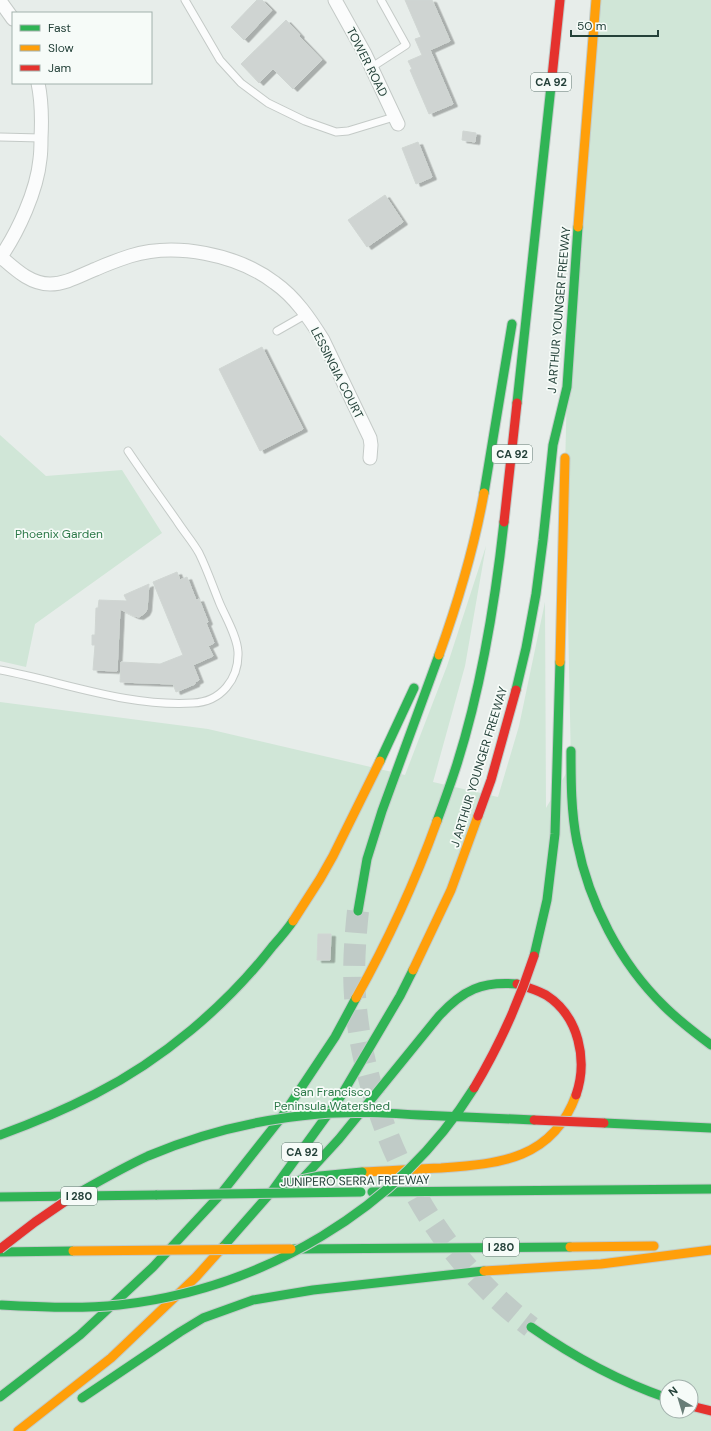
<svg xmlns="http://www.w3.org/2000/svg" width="711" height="1431" viewBox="0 0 711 1431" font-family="'DM Sans',sans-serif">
	<defs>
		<filter id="shadow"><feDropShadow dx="4.5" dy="2.5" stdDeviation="0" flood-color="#0004"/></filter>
	</defs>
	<rect width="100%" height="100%" fill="#e7edea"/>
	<path fill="#d0e6d7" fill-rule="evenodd" d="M598,0H711V1431H0V702L208,729L405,775L447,666L486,546L465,666L433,782L498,797L519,726L545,602L546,808L571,765L565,470L567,385ZM667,1387H691V1411H667Z
		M0,435L46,476L122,470L162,533L35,624L26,667L0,661Z"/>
	<path fill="#cfd4d2" stroke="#d0d6d3" filter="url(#shadow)" d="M257,0H262L272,10L244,40L231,27Z
		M405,0H432L450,41L430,50L453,104L429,114L410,70L412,69L408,61L422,55L415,39L421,37Z
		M286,20L300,35L299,36L322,60L293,89L273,69L259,83L241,64Z
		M463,131L476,133L475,142L462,140Z
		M418,142L432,177L416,184L402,148Z
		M385,195L403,222L367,247L348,220Z
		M262,347L303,429L260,451L219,369Z
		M177,572L180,580L187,577L196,600L199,599L208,622L206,623L214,643L208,646L213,656L193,665L199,680L195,682V684L176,692L173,684L120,682L121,662L160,664L183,655L153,582Z
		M149,584L147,609L145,613L139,617L134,616L120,609L117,671L93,670L95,645H92V635H95L96,608H98L99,600L127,601L124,595Z
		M318,934H331L330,960H317Z"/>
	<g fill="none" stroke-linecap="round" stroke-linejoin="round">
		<path stroke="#c0cbc7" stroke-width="22" stroke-dasharray="22 11" stroke-linecap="butt" d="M358,911C355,939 353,968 355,996C361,1086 402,1191 461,1260C482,1285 505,1307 531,1327"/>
		<g stroke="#c4cac7" stroke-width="9">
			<path id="lane" d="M185,0L220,60L241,83L268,103L305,121L336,132L348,131L394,117
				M372,67L406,45L381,0
				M0,137L41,138
				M277,331L305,315
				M0,670C64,682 127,707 193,703C221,702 239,679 238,652C237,636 226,618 220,604C213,587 207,569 199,553C193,542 184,532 177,521C161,498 144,475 128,451"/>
		</g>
		<g stroke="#c4cac7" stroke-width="15">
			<path id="street" d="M335,0L365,54L398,124
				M0,1L13,19
				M1,257C15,269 30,284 50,284C66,284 81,275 96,269C107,264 118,260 130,256C175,242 237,254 275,283C295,297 310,319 323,340L370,438L371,445L370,458
				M0,258C18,232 37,191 40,159C41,152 41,145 41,138C42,119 42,102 38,83"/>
		</g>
		<g stroke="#c2cbc9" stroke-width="11">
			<path id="fast" d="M517,403L552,77
				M484,493L512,324
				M516,690L526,648L536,594L543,540L553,445L567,387L578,227
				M571,751C571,781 571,812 577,842C589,903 620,963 664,1006C679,1021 695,1033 711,1045
				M380,761L414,688
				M437,821C444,802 451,783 457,764C482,685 495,604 504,522
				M358,911L367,859L382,811L439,655
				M534,956L547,900L555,834L560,662
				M604,1123L711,1128
				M0,1135C33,1123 64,1110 95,1094C162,1060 226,1006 272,947C279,939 287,930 293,921
				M294,1188L339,1139L439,1016C463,990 482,981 517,984
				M372,1192L711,1189
				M0,1197L157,1195
				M222,1248L273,1190L341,1096L400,996L413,970
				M294,1249L570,1247
				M0,1252L73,1251
				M531,1327C574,1357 618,1381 667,1398
				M0,1397L80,1335L153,1267L220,1195L281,1118L335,1037L356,998
				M82,1398L180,1332L203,1318L253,1300L313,1290L484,1271"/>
		</g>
		<g stroke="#c2cbc9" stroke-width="11">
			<path id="slow" d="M578,227L596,0
				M439,655C458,602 474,549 484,493
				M560,662L565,458
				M293,921L320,879L333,856L380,761
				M413,970L451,890L478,816
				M356,998C388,941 415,882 437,821
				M362,1172C388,1171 415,1169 441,1168C500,1164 553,1159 576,1095
				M570,1247L654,1246
				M484,1271L601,1264L711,1250
				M18,1431L111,1358L196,1277L222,1248"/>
		</g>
		<g stroke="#c2cbc9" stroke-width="11">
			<path id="jam" d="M552,77L560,0
				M504,522L517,403
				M478,816L491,780L516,690
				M517,984C527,987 537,990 546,995C579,1016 588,1060 576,1095
				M691,1406L711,1411"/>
		</g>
		<use href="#lane" stroke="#fbfcfc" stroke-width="7"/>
		<use href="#street" stroke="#fbfcfc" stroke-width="13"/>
		<use href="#fast" stroke="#30b455" stroke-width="9"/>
		<use href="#slow" stroke="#ff9f0a" stroke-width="9"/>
		<use href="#jam" stroke="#e5322d" stroke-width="9"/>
		<g stroke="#c2cbc9" stroke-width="11" stroke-linecap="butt">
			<path id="fast-bridge" d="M282,1184L320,1176L362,1172
				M157,1195L361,1192
				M73,1196C98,1182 122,1168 148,1156C202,1133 260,1119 319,1114C352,1111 386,1113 419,1115C457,1117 496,1118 534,1120
				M1,1305C40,1307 80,1309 119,1305C262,1289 398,1210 474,1088"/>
		</g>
		<g stroke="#c2cbc9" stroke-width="11" stroke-linecap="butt">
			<path id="slow-bridge" d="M73,1251L291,1249"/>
		</g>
		<g stroke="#c2cbc9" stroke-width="11" stroke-linecap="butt">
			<path id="jam-bridge" d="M474,1088C499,1046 519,1002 534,956
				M534,1120L604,1123
				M0,1249L35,1222L73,1196"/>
		</g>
		<use href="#fast-bridge" stroke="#30b455" stroke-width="9"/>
		<use href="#slow-bridge" stroke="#ff9f0a" stroke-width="9"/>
		<use href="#jam-bridge" stroke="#e5322d" stroke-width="9"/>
	</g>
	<g text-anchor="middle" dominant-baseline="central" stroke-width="3.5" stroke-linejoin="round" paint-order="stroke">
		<g fill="#f6fbf8" stroke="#637972" stroke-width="1">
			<rect x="531" y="73" width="40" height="18" rx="3"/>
			<rect x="492" y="445" width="40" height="18" rx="3"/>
			<rect x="282" y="1143" width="40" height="18" rx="3"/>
			<rect x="61" y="1187" width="36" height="18" rx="3"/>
			<rect x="483" y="1238" width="36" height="18" rx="3"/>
		</g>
		<g font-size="11" font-weight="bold" fill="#244139">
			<text x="551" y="82">CA 92</text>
			<text x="512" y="454">CA 92</text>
			<text x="302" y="1152">CA 92</text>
			<text x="79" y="1196">I 280</text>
			<text x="501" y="1247">I 280</text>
		</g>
		<g font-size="12" fill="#244139" stroke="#f6fbf8">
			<text transform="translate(367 62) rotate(63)">TOWER ROAD</text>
			<text transform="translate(559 310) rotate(-85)">J ARTHUR YOUNGER FREEWAY</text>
			<text transform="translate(337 373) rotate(63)">LESSINGIA COURT</text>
			<text transform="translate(479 767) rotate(-73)">J ARTHUR YOUNGER FREEWAY</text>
			<text transform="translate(355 1181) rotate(-1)">JUNIPERO SERRA FREEWAY</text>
		</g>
		<g font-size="12" fill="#2d7949" stroke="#f6fbf8">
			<text x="59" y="534">Phoenix Garden</text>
			<text x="332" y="1092">San Francisco<tspan x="332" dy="14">Peninsula Watershed</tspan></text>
		</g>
	</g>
	<rect x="12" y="12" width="140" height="72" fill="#f6fbf8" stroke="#a2b1ac"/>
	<rect x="20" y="25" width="20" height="6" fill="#30b455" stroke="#a2b1ac"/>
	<text x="48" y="32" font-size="12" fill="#244139">Fast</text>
	<rect x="20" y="45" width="20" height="6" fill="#ff9f0a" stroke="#a2b1ac"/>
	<text x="48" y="52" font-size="12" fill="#244139">Slow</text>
	<rect x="20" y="65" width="20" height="6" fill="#e5322d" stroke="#a2b1ac"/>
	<text x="48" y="72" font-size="12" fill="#244139">Jam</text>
	<g transform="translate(679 1399) rotate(322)"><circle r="19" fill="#f6fbf8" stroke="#a2b1ac"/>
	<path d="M0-3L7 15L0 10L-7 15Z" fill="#687d77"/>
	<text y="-6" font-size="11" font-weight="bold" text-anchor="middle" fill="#244139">N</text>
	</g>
	<path d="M571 30v6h87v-6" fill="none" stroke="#244139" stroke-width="2"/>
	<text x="577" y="30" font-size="12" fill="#244139" stroke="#f6fbf8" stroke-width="3" paint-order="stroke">50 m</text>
</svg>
